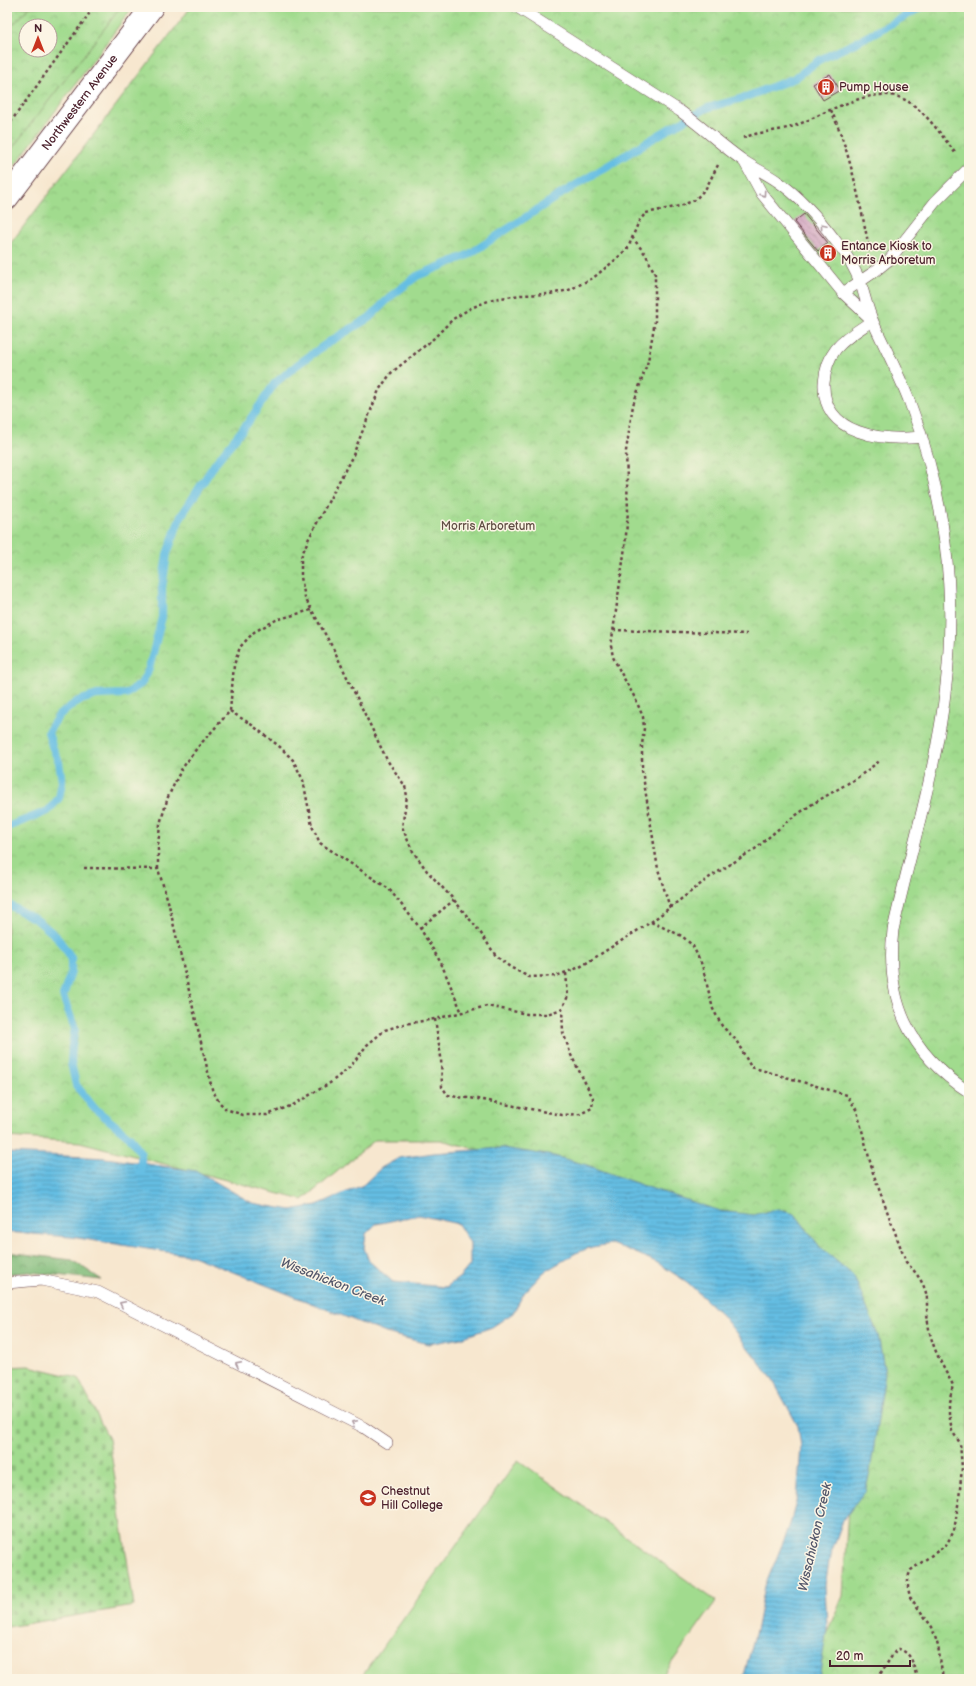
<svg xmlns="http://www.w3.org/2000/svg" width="976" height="1686" viewBox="0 0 976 1686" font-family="'Balsamiq Sans',sans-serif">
	<defs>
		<pattern id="forest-crowns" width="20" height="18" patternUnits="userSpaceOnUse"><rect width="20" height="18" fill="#80bb79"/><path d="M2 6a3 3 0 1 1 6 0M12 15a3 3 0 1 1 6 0" fill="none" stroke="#6b9763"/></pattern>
		<pattern id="cemetery-stones" width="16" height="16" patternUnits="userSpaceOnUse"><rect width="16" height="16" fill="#a1db8e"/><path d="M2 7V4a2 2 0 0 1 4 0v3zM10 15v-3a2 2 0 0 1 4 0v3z" fill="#8cbc7b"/></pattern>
		<pattern id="park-crowns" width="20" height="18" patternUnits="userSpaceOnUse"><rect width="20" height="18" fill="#a1db8e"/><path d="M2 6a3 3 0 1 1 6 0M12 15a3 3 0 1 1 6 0" fill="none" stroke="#8cbc7b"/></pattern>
		<pattern id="garden-dots" width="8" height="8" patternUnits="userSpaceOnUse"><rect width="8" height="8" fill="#a1db8e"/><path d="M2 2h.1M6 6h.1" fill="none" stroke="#8cbc7b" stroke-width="1.8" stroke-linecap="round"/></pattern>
		<pattern id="water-rules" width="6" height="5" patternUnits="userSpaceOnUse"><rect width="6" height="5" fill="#65bee3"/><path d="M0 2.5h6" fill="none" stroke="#559ab8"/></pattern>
		<pattern id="building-back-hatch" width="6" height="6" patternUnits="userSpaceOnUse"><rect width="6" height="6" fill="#d4a8c3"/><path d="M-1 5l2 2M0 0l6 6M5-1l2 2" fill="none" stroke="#ae889f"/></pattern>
	</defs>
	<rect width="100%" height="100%" fill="#fcf5e5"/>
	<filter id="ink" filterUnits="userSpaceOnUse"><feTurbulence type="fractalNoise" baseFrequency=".025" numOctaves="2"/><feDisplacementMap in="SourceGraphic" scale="8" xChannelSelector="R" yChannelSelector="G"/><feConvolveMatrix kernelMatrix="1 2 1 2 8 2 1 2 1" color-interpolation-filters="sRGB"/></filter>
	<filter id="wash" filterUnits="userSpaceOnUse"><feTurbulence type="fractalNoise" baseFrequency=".012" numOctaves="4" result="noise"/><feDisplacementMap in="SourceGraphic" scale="16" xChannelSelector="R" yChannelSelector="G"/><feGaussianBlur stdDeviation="0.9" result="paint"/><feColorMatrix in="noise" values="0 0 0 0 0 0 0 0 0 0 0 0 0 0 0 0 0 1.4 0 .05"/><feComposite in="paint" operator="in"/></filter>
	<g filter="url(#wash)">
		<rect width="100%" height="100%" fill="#f7e7cf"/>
		<path fill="#a1db8e" stroke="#767d5c" d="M102,7H133L7,176V137Z
			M518,1460L716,1601L660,1679H360Z"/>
		<path fill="url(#forest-crowns)" stroke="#656d52" d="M7,1252L72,1260L102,1280L29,1272L7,1274Z"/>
		<path fill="url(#cemetery-stones)" stroke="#767d5c" d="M29,1366L78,1378L109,1439L134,1606L7,1627V1367Z"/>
		<path fill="url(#park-crowns)" stroke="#767d5c" fill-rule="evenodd" d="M7,7H121L7,155ZM26,26H50V50H26Z
			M191,7H969V1679H806L843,1596L852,1435L577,1176L441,1140H375L303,1200L80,1142L7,1137V248Z"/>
		<path fill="url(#garden-dots)" stroke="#767d5c" d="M7,7H30L7,31Z"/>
		<path fill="url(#water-rules)" stroke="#586e87" fill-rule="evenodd" d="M502,1148L554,1156L587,1165L644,1186L720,1211L754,1215L777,1209L795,1214L820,1247L854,1276L878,1335L885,1373L870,1472L865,1492L843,1520L830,1556L825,1585L827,1628L819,1679H743L757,1627L765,1586L789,1528L797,1498L801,1447L798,1426L771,1377L722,1315L687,1282L656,1262L629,1250L611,1244L592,1247L576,1253L544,1272L524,1293L513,1313L492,1327L461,1338L428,1344L386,1333L193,1256L71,1237L7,1232V1153L105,1158L197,1171L252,1203L291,1210L317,1205L363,1185L381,1168L399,1158L434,1153ZM419,1215L458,1224L470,1243V1265L460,1277L446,1287L393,1282L369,1261L364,1248L366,1234L376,1224Z"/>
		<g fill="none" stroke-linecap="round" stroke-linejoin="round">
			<path stroke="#65bee3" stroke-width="8" d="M7,827L48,811L59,798L62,782L59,762L52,746L48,732L59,715L78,701L97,695L126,694L141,684L149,669L162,617V588L167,554L180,518L216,462L247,424L275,383L297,365L329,342L369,318L391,296L417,276L468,255L561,194L672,127L707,108L743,98L795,78L819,60L855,43L922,7
				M7,904L37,920L56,936L71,957V972L63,996L75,1029L72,1045L71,1063L76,1085L94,1108L130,1137L141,1154V1173"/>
		</g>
		<g id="blocks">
			<path fill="url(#building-back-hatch)" d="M830,74L840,90L823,100L813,84Z
				M804,214L828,243L818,251L794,222Z
				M824,247H831L835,253L832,259L825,260L821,254Z"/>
		</g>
	</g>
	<g filter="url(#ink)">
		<use href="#blocks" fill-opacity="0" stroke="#643d44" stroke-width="1"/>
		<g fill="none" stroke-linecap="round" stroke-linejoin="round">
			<g stroke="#643d44" stroke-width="12">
				<path id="lane" d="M517,7L680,111C701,126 720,144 741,159C753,168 766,173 777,181C801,197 821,221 838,244C848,256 855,269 861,284C865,297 868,311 874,324C886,350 900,376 910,403C944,492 957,591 946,685C937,768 911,848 893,930C885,1000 909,1053 969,1092
					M744,161L762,194L843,293L872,320
					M843,293L874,272L890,259L935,202L969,168
					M872,321C860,329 846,337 836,349C828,359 825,371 824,383C822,436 884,441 922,437
					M7,1283L41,1280L98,1292L363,1427L387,1443"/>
			</g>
			<g stroke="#643d44" stroke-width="24">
				<g id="secondary">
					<path id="s1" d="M7,198L152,7"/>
				</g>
			</g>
			<path stroke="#643d44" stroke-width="2.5" stroke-dasharray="3 3" stroke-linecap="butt" d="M831,110C851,154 860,204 870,252
				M7,127L94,7
				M743,138C759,131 777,132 794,126C806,122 818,115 830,110C849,102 875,91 895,96C919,101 942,136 956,154
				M718,165L706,188L695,200L680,206L646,213L639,221L628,248L614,261L593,278L569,290L550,294L521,295L493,299L471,308L453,319L432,340L391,373L379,390L353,455L309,538L301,557V577L305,598L334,650L387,760L405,786L407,796L402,827L412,850L427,871L454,900L480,932L496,956L510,967L529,977L556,976L580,967L651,922L682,936L693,946L702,965L713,1009L722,1026L736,1040L751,1067L847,1095L857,1111L873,1173L906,1262C916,1272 926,1285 927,1299C927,1311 927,1322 930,1333C934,1351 944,1369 953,1385L949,1402V1413L952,1431L960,1443L962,1468L959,1499L954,1531L946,1545L911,1570L908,1577V1588L910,1597L932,1627L938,1646L943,1679
				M632,237L646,255L655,274V321L648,361L633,405L626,451L628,511L625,547L611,646L613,657L621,673L635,698L643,717L644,728L642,745V770L658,869L670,908
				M311,610L276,620L254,632L240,647L234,665L230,711L197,748L181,770L168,797L160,824L158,846V869L168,901L212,1089L219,1102L226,1109L243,1115H267L293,1105L330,1083L350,1067L367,1045L385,1030L404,1024L435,1019L487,1006L527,1014H547L562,1009L568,996L566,973
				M613,630L747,634
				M230,711L252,725L280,747L293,760L303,780L312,826L320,843L389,889L420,928L441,963L462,1013
				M84,868L158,869
				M651,922L710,877L755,849L789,820L814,803L857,778L881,760
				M420,928L454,900
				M435,1019L441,1057L442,1087L448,1095L457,1097L478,1099L562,1115L580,1114L592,1108L593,1098L571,1055L563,1032L562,1009
				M878,1679L882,1671L896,1650L899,1649C915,1655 912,1667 918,1679"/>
			<use href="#lane" stroke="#fff" stroke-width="11"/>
			<use href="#secondary" stroke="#fff" stroke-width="22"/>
		</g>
		<defs><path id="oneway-chevron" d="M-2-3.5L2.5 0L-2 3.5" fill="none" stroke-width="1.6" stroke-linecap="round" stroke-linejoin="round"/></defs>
		<g stroke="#ae9aa0">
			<use href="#oneway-chevron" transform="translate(763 194) rotate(55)"/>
			<use href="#oneway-chevron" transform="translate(823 226) rotate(-130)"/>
			<use href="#oneway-chevron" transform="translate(122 1304) rotate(-153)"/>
			<use href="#oneway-chevron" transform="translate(238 1364) rotate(-153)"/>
			<use href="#oneway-chevron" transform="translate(354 1423) rotate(-153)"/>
		</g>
	</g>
	<defs>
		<g id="building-disc" transform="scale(0.9)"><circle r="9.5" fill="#c8321e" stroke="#fcf5e5"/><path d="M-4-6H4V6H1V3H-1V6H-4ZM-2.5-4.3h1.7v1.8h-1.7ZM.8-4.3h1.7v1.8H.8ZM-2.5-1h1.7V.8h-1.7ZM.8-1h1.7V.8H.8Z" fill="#fff"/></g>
		<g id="university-disc" transform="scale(0.9)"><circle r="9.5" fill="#c8321e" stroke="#fcf5e5"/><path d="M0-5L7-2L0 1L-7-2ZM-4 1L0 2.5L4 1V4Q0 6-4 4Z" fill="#fff"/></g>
	</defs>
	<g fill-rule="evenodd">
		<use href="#building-disc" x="826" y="87"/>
		<use href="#building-disc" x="828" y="253"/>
		<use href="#university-disc" x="368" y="1498"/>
	</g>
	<g text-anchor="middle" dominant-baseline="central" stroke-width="3" stroke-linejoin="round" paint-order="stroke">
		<g font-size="12" fill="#4a1f2b" stroke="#fcf5e5" text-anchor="start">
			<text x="839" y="87">Pump House</text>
			<text x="841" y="246">Entance Kiosk to<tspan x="841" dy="14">Morris Arboretum</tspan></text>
			<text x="381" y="1491">Chestnut<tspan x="381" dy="14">Hill College</tspan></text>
		</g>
		<g font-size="12" fill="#4a1f2b" stroke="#fcf5e5">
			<text stroke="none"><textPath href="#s1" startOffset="120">Northwestern Avenue</textPath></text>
		</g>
		<g font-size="12" fill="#604e44" stroke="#fcf5e5">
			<text x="488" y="526">Morris Arboretum</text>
		</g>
		<g font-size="13" font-style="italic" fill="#53576b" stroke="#fcf5e5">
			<text transform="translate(333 1282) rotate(21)">Wissahickon Creek</text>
			<text transform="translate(815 1537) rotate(-77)">Wissahickon Creek</text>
		</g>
	</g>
	<rect width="976" height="1686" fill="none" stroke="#fcf5e5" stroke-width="24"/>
	<g transform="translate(38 38)"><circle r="19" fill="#fcf5e5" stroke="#b59f9b"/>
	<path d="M0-3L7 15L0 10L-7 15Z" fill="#c8321e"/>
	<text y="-6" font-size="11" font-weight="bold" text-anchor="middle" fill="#4a1f2b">N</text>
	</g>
	<path d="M830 1660v6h80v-6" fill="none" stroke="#4a1f2b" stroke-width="2"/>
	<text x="836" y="1660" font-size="12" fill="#4a1f2b" stroke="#fcf5e5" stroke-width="3" paint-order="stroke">20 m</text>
</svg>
